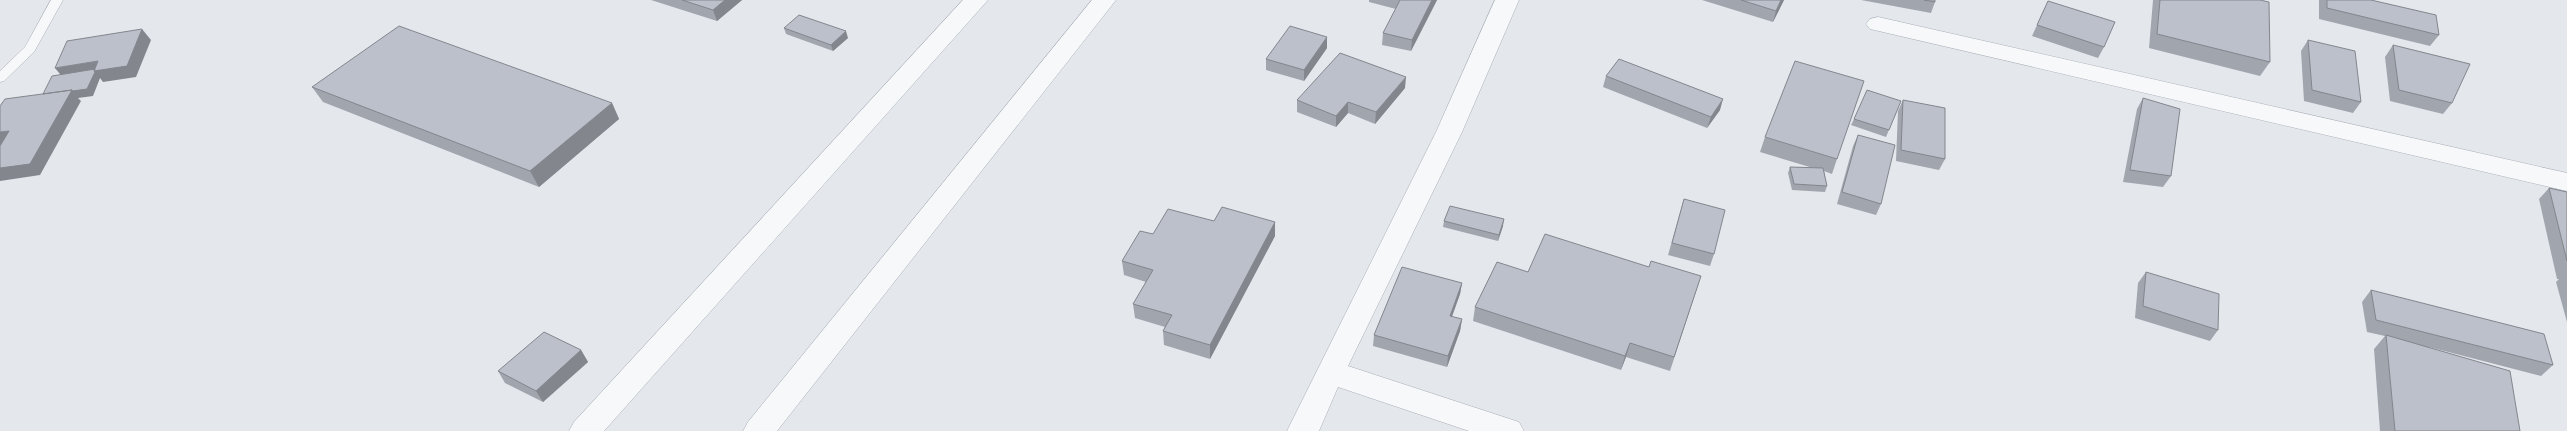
<svg xmlns="http://www.w3.org/2000/svg" width="2567" height="431" viewBox="0 0 2567 431" font-family="Roboto,sans-serif">
	<rect width="100%" height="100%" fill="#e4e7ec"/>
	<g fill="none" stroke-linecap="round" stroke-linejoin="round">
		<g stroke="#a9aeb7" stroke-width="1">
			<path id="service" d="M51,0H63L34,52L4,81L0,82V71L25,47Z"/>
		</g>
		<g stroke="#a9aeb7" stroke-width="1">
			<path id="minor" d="M1495,0H1519L1462,132L1348,366L1519,422L1524,431H1469L1338,387L1319,431H1287L1436,132Z
				M1878,17L2567,173V191L1870,29L1866,24L1870,19Z"/>
		</g>
		<g stroke="#a9aeb7" stroke-width="1">
			<path id="tertiary" d="M963,0H988L604,431H569L574,422Z
				M1092,0H1116L777,431H743L748,422Z"/>
		</g>
		<use href="#service" fill="#f7f8fa" fill-rule="evenodd"/>
		<use href="#minor" fill="#f7f8fa" fill-rule="evenodd"/>
		<use href="#tertiary" fill="#f7f8fa" fill-rule="evenodd"/>
	</g>
	<path fill="#a1a5ae" d="M651,0H742L717,21Z
		M1369,0H1437L1411,51L1382,45L1383,33L1396,9L1369,2Z
		M1702,0H1784L1773,22Z
		M1861,0H1935V2L1931,13Z
		M2153,0H2260L2270,62L2260,76L2149,48Z
		M2319,0H2371L2439,35L2430,46L2319,19Z
		M2048,1L2104,47L2098,58L2032,36Z
		M784,28L848,38L833,51L786,34Z
		M1327,37V48L1304,81L1266,70V59Z
		M2308,40L2361,102L2353,113L2304,101L2301,51Z
		M2393,45L2452,103L2443,114L2390,101L2385,57Z
		M1606,76L1720,110L1707,128L1603,87Z
		M312,87L612,103L619,119L539,187L323,102Z
		M1405,88L1375,124L1348,113L1336,127L1297,112V100Z
		M2143,98L2171,176L2163,187L2123,182L2137,109Z
		M1903,100L1945,159L1939,170L1896,161L1898,111Z
		M1901,101L1886,137L1851,125L1854,119Z
		M1858,135L1881,204L1876,215L1837,204L1853,146Z
		M1765,137L1837,159L1832,174L1824,171L1827,186L1825,192L1792,190L1788,173L1790,167L1813,168L1760,152Z
		M2549,188L2567,192V322L2556,282L2559,279H2557L2539,199Z
		M1684,199L1714,254L1710,266L1668,255Z
		M1214,221L1275,222V236L1210,359L1164,345L1163,331L1165,327L1135,318L1133,304L1146,282L1124,275L1122,261L1153,234Z
		M1444,221L1503,226L1498,241L1443,227Z
		M1649,267L1701,276L1670,371L1626,357L1621,370L1473,321L1475,307L1528,272Z
		M2146,272L2218,330L2210,341L2135,318L2138,283Z
		M1462,283L1460,294L1452,317L1462,319L1460,331L1447,367L1373,346L1374,335Z
		M2371,290L2553,365L2541,376L2429,347L2520,431H2380L2374,349L2385,336L2367,332L2362,302Z
		M581,350L588,362L543,402L505,383L498,371Z"/>
	<path fill="#83868d" d="M725,0H742L717,21L713,10Z
		M1432,0H1437L1411,51L1412,40Z
		M1781,0H1784L1773,22L1776,11Z
		M142,29L151,40L136,77L103,82L100,78L93,96L78,98L81,101L40,175L0,181V168L64,79L55,68L98,61Z
		M846,31L848,38L833,51L831,45Z
		M1327,37V48L1304,81V70Z
		M1406,77L1405,88L1375,124L1376,112Z
		M1723,99L1720,110L1707,128L1711,117Z
		M1348,102V113L1336,127V116Z
		M612,103L619,119L539,187L530,171Z
		M9,131L19,142L0,145V132Z
		M1504,219L1503,226L1498,241L1499,235Z
		M1275,222V236L1210,359V345Z
		M1462,283L1460,294L1448,327L1450,316Z
		M1462,319L1460,331L1447,367L1448,356Z
		M1630,343L1626,357L1621,370L1625,356Z
		M581,350L588,362L543,402L536,391Z"/>
	<path fill="#bbc0ca" stroke="#83868d" d="M682,0H725L713,10Z
		M1400,0H1432L1412,40L1383,33Z
		M1741,0H1781L1776,11Z
		M1924,0H1935V2Z
		M2160,0H2260L2269,2L2270,62L2157,34Z
		M2327,0H2371L2436,15L2439,35L2327,8Z
		M2048,1L2115,22L2104,47L2037,25Z
		M799,15L846,31L831,45L784,28Z
		M399,26L612,103L530,171L312,87Z
		M1290,26L1327,37L1304,70L1266,59Z
		M142,29L127,66L94,71L98,61L55,68L67,41Z
		M2308,40L2355,51L2361,102L2312,90Z
		M2393,45L2470,64L2452,103L2399,90Z
		M1340,53L1406,77L1376,112L1348,102L1336,116L1297,100Z
		M1619,59L1723,99L1711,117L1606,76Z
		M1795,61L1864,81L1837,159L1765,137Z
		M95,69L94,71L95,72L87,89L73,91L72,90L43,94L52,76Z
		M72,90L30,164L0,168V146L9,131L0,132V106L5,99Z
		M1867,90L1901,101L1889,130L1854,119Z
		M2143,98L2180,109L2171,176L2130,170Z
		M1903,100L1945,108V159L1901,150Z
		M1858,135L1895,145L1881,204L1842,192Z
		M1790,167L1823,168L1827,186L1794,184Z
		M2549,188L2567,192V261Z
		M1684,199L1725,210L1714,254L1672,243Z
		M1450,206L1504,219L1499,235L1444,221Z
		M1222,207L1275,222L1210,345L1163,331L1172,315L1133,304L1153,270L1122,261L1140,231L1153,234L1168,209L1214,221Z
		M1545,234L1649,267L1651,261L1701,276L1674,357L1630,343L1625,356L1475,307L1497,262L1528,272Z
		M1402,267L1462,283L1450,316L1462,319L1448,356L1374,335Z
		M2146,272L2219,294L2218,330L2143,306Z
		M2371,290L2544,334L2553,365L2376,320Z
		M544,332L581,350L536,391L498,371Z
		M2386,335L2510,371L2520,431H2395Z"/>
</svg>
